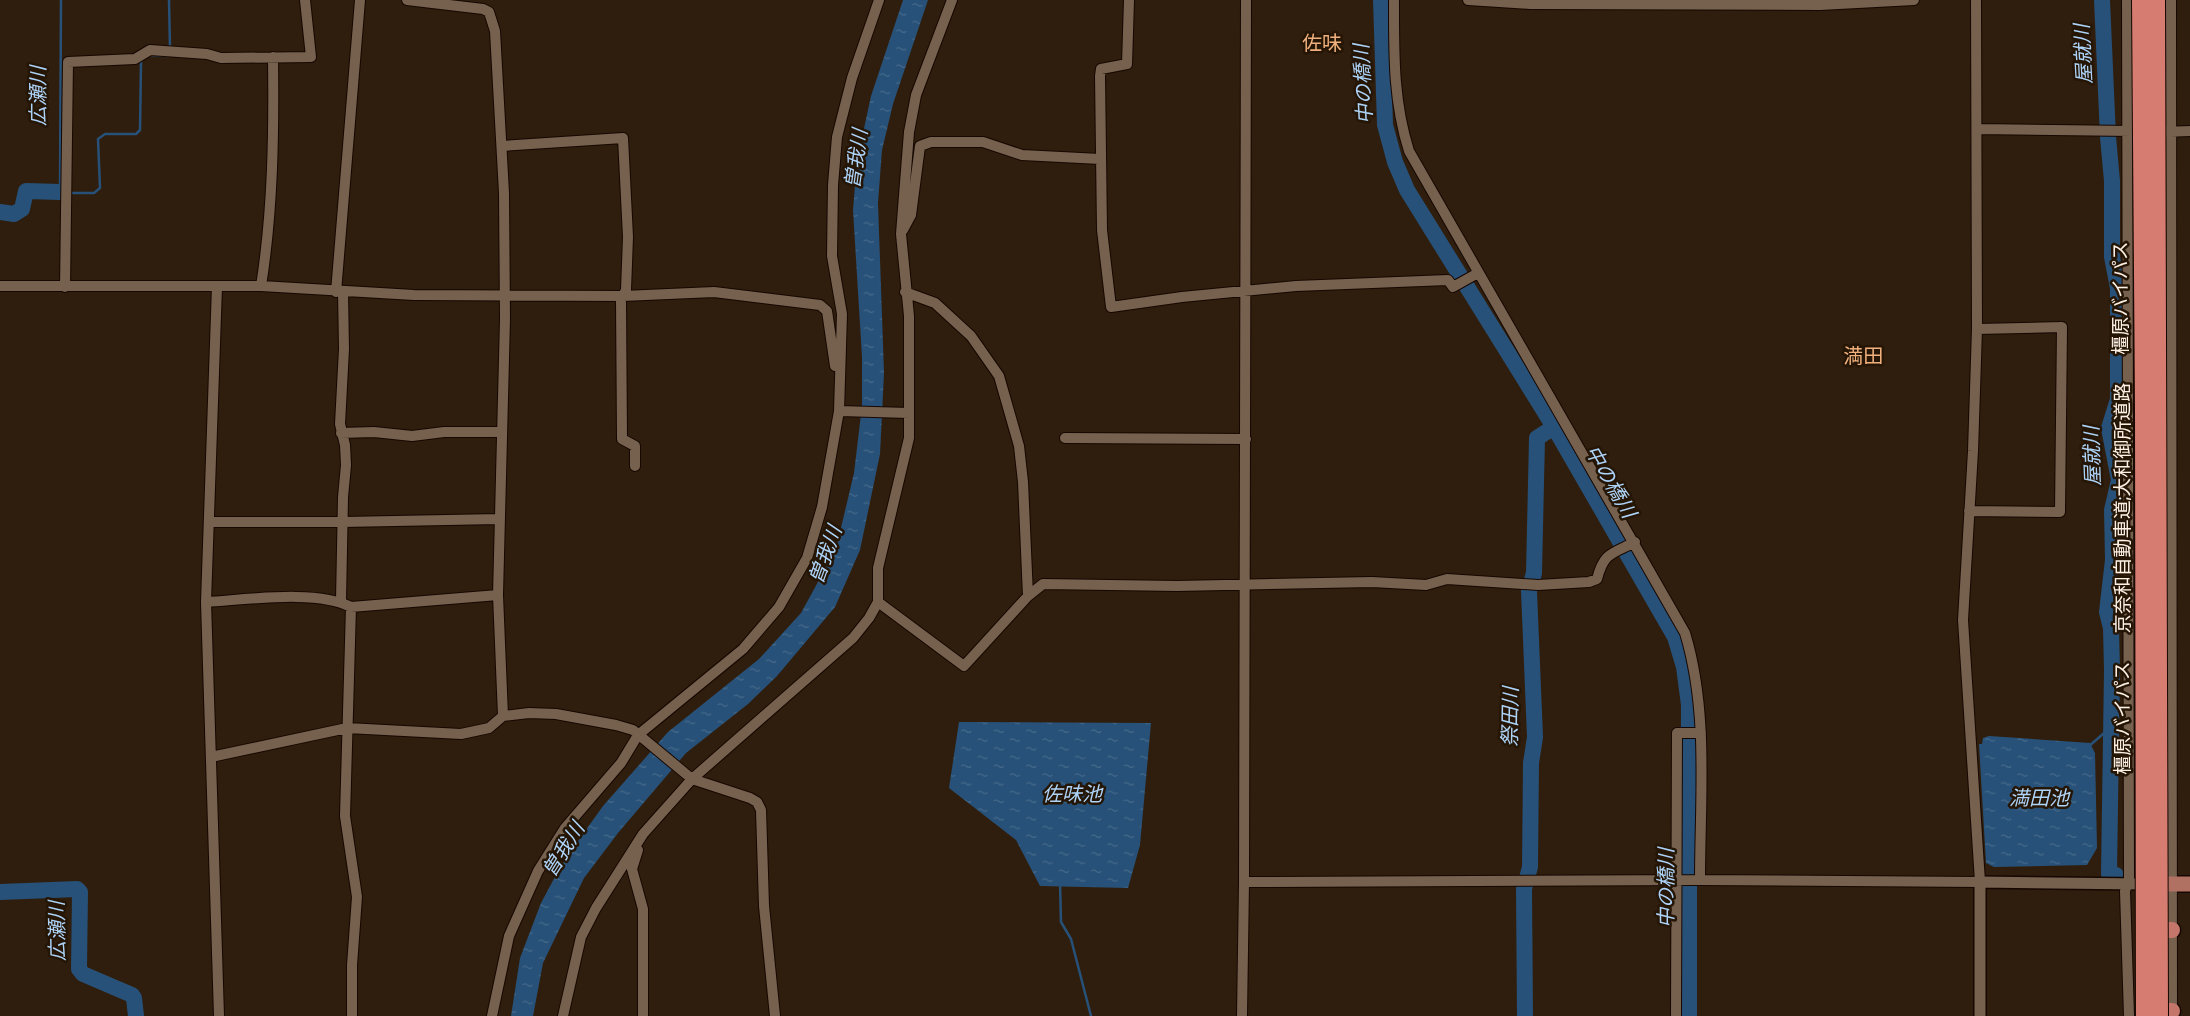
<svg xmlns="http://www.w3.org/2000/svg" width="2190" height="1016" viewBox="0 0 2190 1016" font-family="'Sofia Sans Condensed','Noto Sans JP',sans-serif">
	<defs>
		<pattern id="water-ripples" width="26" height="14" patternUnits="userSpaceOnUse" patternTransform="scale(1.25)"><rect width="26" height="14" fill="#275178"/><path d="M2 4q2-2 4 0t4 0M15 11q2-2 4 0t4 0" fill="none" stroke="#476a8b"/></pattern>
	</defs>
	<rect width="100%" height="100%" fill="#2f1e0d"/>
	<path fill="url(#water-ripples)" d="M903,0H928L893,104L882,150L878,203L884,373L880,454L860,550L835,607L777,676L748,704L686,753L618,833L584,878L543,963L533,1016H511L520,958L541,903L563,862L603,806L668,732L759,659L801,613L836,549L854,473L862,406V357L853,210L857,161L871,96Z
		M959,722L1151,723L1140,845L1128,888L1040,886L1016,840L949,788Z
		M1989,736L2090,743L2095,753L2097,848L2087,865L1994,867L1986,863L1979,744H1982L1983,738Z"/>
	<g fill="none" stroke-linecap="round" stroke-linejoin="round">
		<path stroke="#275178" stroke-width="2.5" d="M61,0L60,192H64
			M169,0L170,48
			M148,55L168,56V54
			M70,193H94L100,188L98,139L105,134H136L140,130L141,62L144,58
			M2088,747L2111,727
			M1060,883L1061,922L1071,939L1091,1016"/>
		<path stroke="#275178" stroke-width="16" d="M1381,0L1385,125L1395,162L1407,190L1554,427L1675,637L1684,667L1689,705V1016
			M2102,0L2108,137L2112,181V257L2118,288V399L2109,428L2119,480L2112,510L2113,560L2107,612L2111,628L2112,670L2109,874L2116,875
			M0,212L14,214L22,209L26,191L60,192
			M0,892L77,889L80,892L79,969L83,974L132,995L134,998L136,1016
			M1525,1016L1524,889L1530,867L1531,763L1535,737L1529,591L1534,573L1537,438L1554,427"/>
		<g stroke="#160700" stroke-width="12">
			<path id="minor" d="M407,0L483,9L489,12L495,31L504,193L505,319L498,595L503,716
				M1129,0L1127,64L1101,69L1100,76L1102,230L1111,307L1182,297L1296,286L1448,280L1453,287L1478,273
				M1394,0C1394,52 1393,101 1409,151L1685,633C1709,712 1700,799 1700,880
				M1468,0L1530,4L1820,5L1914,0
				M2127,0L2129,879L2125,891L2129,1016
				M2171,0L2172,1016
				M1978,129L2132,131
				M2164,132L2190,131
				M502,146L623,138L628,237L626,290L621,300L622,439L635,446V466
				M903,230L911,215L920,146L931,142H983L1022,155L1100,159
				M0,286H261L414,295L623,296L714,292L820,305L827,311L835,366
				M217,286L206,602L219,1016
				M261,286C273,210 274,133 273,57
				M65,287L68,62L135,59L150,50L207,54L221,58L311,57L305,0
				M336,292L360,0
				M905,292L935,303L971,336L999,376L1019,446L1023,482L1028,596
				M839,411L909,413
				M341,433L374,432L412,436L444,432H501
				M1065,438L1246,439
				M1969,511L2060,512L2062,327L1977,329
				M210,522H343L499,519
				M341,601L343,497L346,465L345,445L340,424L344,349L343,292
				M206,602C244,600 318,589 351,607L498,595
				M878,602L964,666L1028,596L1043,584L1177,586L1372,582L1426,585L1447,579L1538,585L1589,582L1597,579C1604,552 1612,554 1635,542
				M351,607L345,816L357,897L352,965V1016
				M211,757L347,728L461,734L489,728L503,716L529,713L556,714L616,725L633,730L692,779L750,798L757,802L761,810L764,906L775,1016
				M638,850L632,869L643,909V1016
				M1244,882L1246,0
				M492,1016L509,936L538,871L565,828L621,763L638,735L743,649L779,607L807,558L822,507L839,411L842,314L832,256L833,185L837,137L852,78L879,0
				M563,1016L581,937L596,908L643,834L692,779L853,638L869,618L878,602V568L909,438V316L901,234L909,132L916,95L952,0
				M1242,1016L1244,882L1698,880L1980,882L1963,620L1973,451L1977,329L1976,0
				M1676,1016L1677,733H1701"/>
		</g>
		<g stroke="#160700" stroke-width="14">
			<path id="tertiary" d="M1980,1016V882L2143,884"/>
		</g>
		<g stroke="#160700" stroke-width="18">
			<path id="primary" d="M2147,884H2190"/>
		</g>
		<g stroke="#160700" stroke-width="19">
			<path id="trunk" d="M2161,930H2172
				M2161,1011H2172"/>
		</g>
		<use href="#minor" stroke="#76614f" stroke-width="10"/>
		<use href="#tertiary" stroke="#76614f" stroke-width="11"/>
		<use href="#primary" stroke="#b07163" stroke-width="15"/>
		<use href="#trunk" stroke="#c4766a" stroke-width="16"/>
		<g stroke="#160700" stroke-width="20" stroke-linecap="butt">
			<path id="motorway-bridge" d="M2141,0L2144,410L2145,1016
				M2156,0L2159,1016"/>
		</g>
		<use href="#motorway-bridge" stroke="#d77c71" stroke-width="18"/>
	</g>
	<g text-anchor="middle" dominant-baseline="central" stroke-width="5" stroke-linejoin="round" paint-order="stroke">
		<g font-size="19" fill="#fdf1e6" stroke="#251504">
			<text transform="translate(2121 298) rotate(-90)">橿原バイパス</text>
			<text transform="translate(2123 508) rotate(-90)">京奈和自動車道;大和御所道路</text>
			<text transform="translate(2123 718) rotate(-90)">橿原バイパス</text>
		</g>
		<g font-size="20" fill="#f0b07d" stroke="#251504">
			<text x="1322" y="44">佐味</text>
			<text x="1863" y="357">満田</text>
		</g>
		<g font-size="20" font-style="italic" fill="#add3f8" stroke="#251504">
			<text transform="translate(2084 54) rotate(-93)">屋就川</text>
			<text transform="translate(1364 84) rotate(-93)">中の橋川</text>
			<text transform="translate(39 96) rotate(-90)">広瀬川</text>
			<text transform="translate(857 159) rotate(-82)">曽我川</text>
			<text transform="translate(2093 456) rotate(-92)">屋就川</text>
			<text transform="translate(1610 482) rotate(60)">中の橋川</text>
			<text transform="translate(826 555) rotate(-70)">曽我川</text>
			<text transform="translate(1511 717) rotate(-89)">祭田川</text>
			<text x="1072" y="795">佐味池</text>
			<text x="2039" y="799">満田池</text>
			<text transform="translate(564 850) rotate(-58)">曽我川</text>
			<text transform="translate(1667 888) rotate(-90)">中の橋川</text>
			<text transform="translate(58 931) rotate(-91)">広瀬川</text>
		</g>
	</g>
</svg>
